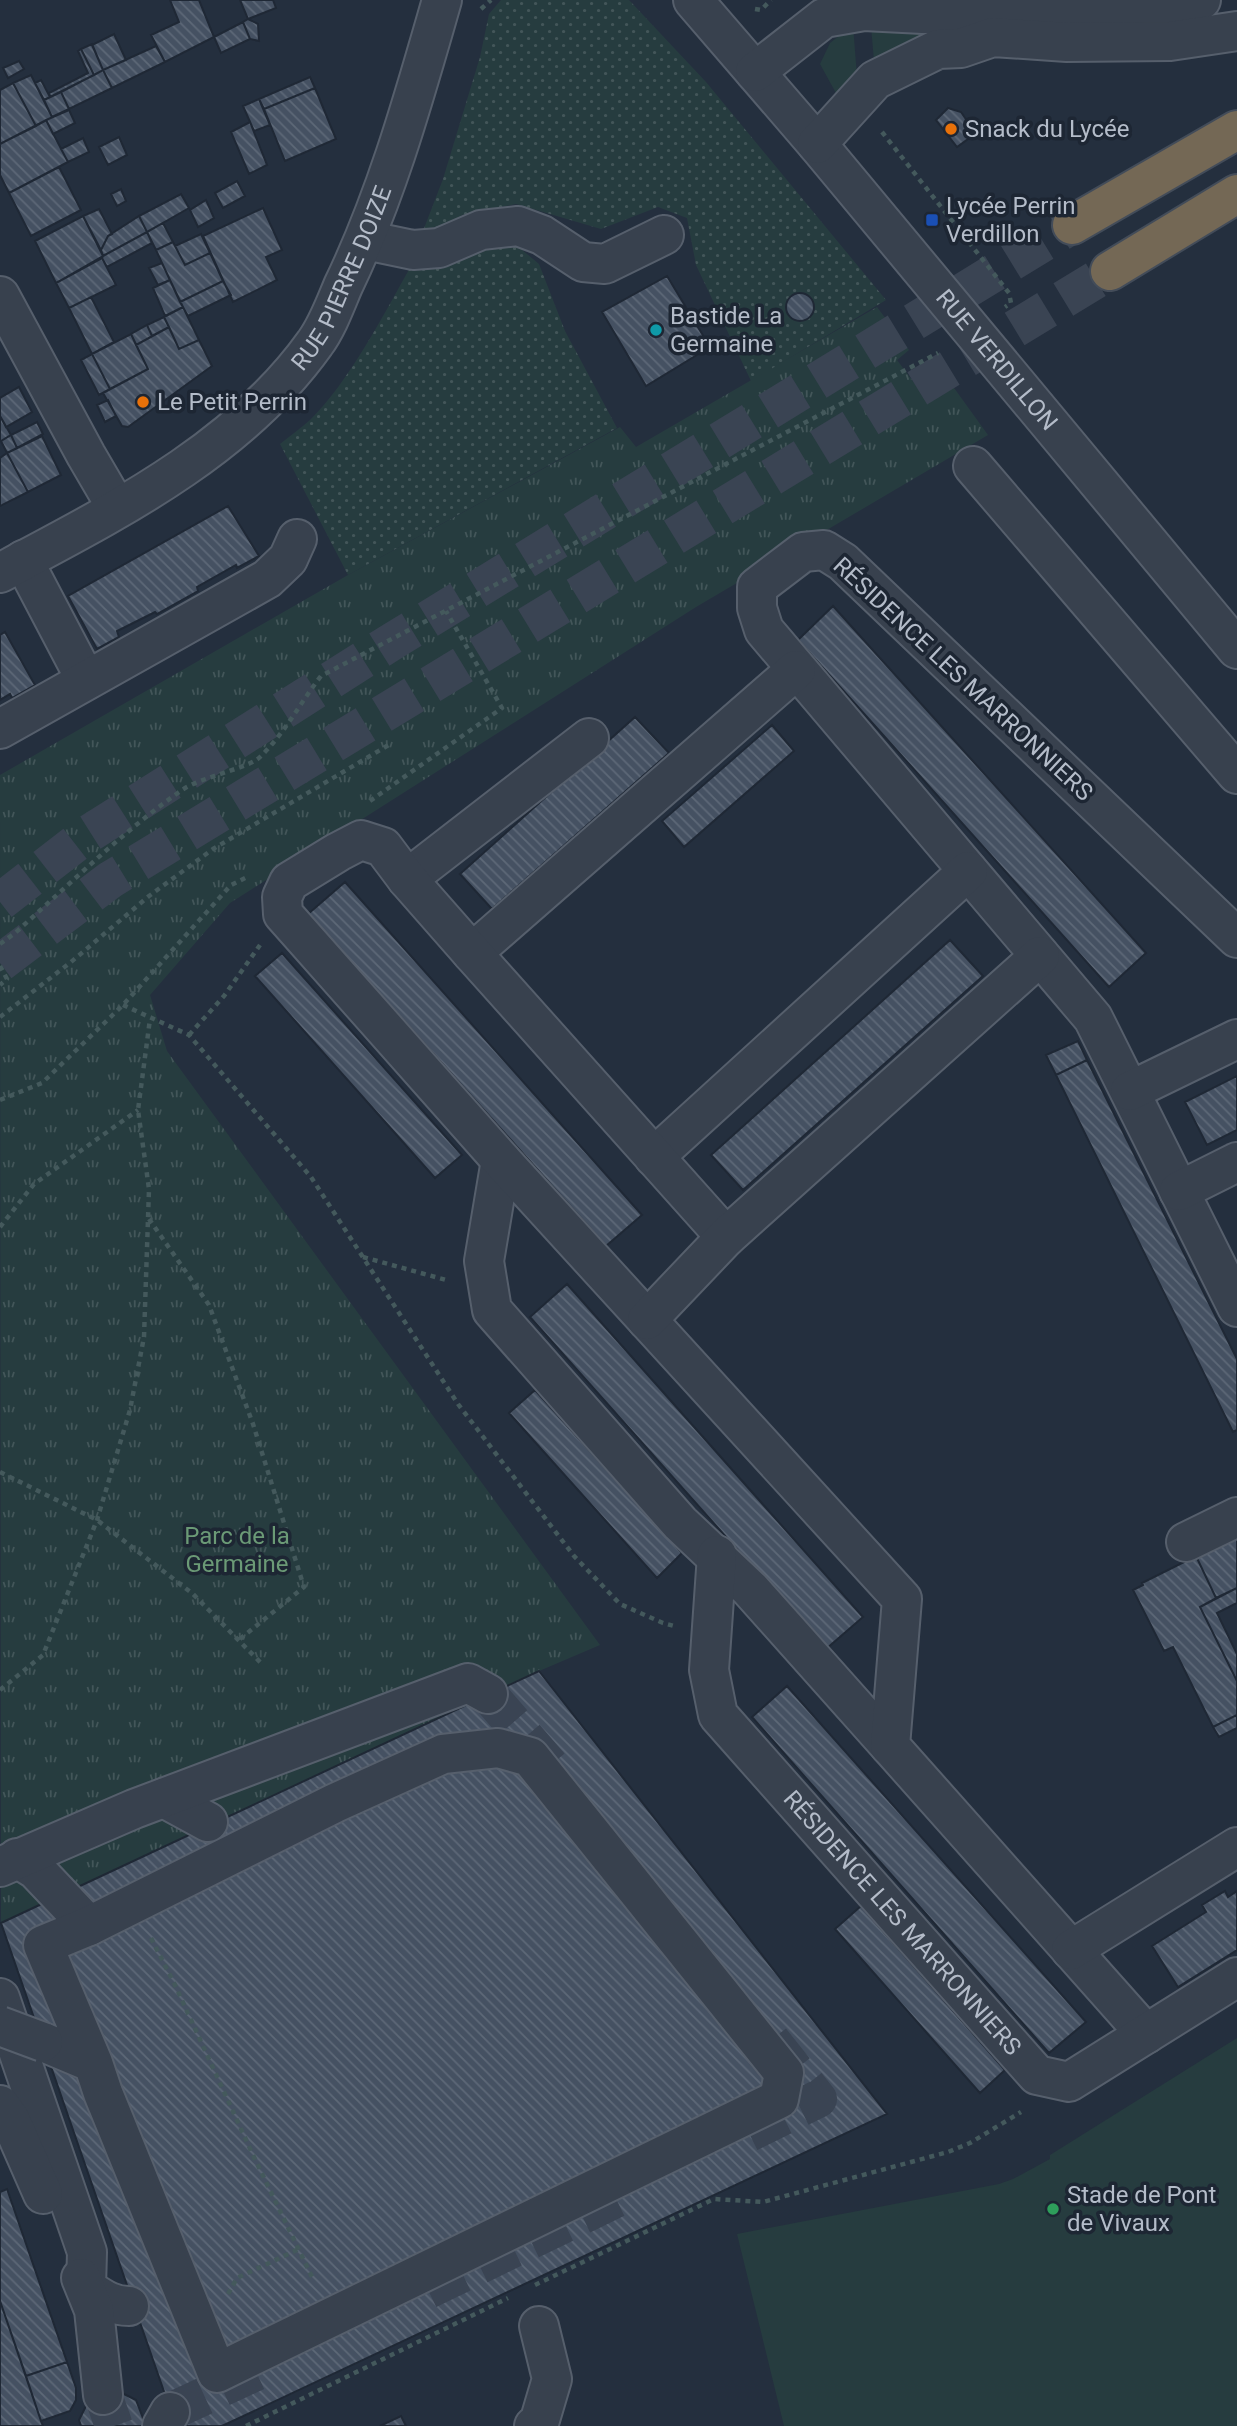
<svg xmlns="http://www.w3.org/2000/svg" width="1237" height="2426" viewBox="0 0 1237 2426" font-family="Roboto,sans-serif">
	<defs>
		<pattern id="park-tufts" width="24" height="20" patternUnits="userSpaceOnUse" patternTransform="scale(1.75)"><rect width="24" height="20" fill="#263c3f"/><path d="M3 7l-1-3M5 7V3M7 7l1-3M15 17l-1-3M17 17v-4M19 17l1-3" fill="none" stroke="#435659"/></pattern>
		<pattern id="garden-dots" width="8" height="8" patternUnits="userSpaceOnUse" patternTransform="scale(1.75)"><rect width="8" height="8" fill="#263c3f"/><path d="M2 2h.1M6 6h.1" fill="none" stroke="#435659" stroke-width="1.8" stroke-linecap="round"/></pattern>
		<pattern id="building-back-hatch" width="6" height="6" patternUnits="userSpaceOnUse" patternTransform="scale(1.75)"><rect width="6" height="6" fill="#455162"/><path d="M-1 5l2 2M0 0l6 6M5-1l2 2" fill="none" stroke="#5d6877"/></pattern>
	</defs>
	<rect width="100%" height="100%" fill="#242f3e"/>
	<path fill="#263c3f" d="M945,24L874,61L871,27Z
		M853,25L857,76L837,95L820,64L830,43Z
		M1237,2038V2426H784L737,2234L999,2184L1013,2179L1050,2159V2155Z"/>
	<path fill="url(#park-tufts)" d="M877,307L909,350L897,360L924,396L949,381L988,435L696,607L230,903L150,995L167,1051L600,1645L539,1671L1,1923L0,775L348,575L620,427L636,447Z"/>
	<path fill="url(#garden-dots)" d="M501,0H629L706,82L886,300L751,381L696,265L687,218L658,207L601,229L516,204L462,215L446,227L423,231L443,179L480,57L489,14Z
		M478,243L515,244L539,264L565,331L617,428L348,575L280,444C290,436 301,428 310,420C349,382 384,314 411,266Z"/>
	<path fill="url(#building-back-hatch)" stroke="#1f2835" stroke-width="2" d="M170,0H199L214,37L165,62L151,35L179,22Z
		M240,0H273L276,8L248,19Z
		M248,19L258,24L259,41L250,39L243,22Z
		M243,22L250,39L221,53L214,37Z
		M114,34L126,60L103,70L92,45Z
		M92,44L103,70L94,75L81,49Z
		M156,46L165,62L112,88L103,70Z
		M81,49L94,75L50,97L49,93L88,73L78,51Z
		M19,61L24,69L8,78L3,68Z
		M103,70L112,88L69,109L61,92Z
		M31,75L52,117L36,126L13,83Z
		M310,77L315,88L264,109L259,99Z
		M41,80L50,97L44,100L35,83Z
		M13,83L36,126L0,144V90Z
		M315,88L336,139L285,161L264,109Z
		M61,92L69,109L52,117L44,100Z
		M259,99L270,125L254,131L243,106Z
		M948,108L961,112L972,128L968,139L957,147L936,120Z
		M69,110L75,123L53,134L46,120Z
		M46,120L68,162L9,193L0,175V144Z
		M250,122L267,165L249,174L231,132Z
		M119,137L127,155L108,165L99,147Z
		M83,138L89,152L68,162L61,149Z
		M59,167L81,210L31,236L9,193Z
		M237,181L245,196L223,208L215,193Z
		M121,189L126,201L117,206L111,194Z
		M181,194L189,208L147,232L139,216Z
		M206,200L214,218L198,227L190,210Z
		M263,208L282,250L266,257L277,280L233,302L203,236Z
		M99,209L112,234L108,236L101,250L83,216Z
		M83,216L103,256L56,283L35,241Z
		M139,216L147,232L103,256L101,250L108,236Z
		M163,223L173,242L156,250L147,232Z
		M147,232L152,243L107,267L102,258L103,256Z
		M201,234L210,253L185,265L175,246Z
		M173,242L185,265L210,253L223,281L180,302L156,250Z
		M102,258L116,285L69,308L56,283Z
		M162,263L170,280L158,285L149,268Z
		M667,276L710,347L646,386L602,312Z
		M170,280L183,307L165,316L153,288Z
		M223,281L231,295L188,316L180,302Z
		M786 307a14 14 0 1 1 28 0a14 14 0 1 1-28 0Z
		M91,297L114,342L92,354L69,308Z
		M183,307L199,340L179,349L164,317Z
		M164,317L169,327L152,336L147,325Z
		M147,325L152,336L136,345L131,334Z
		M169,327L179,349L199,340L212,366L128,427L122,426L103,393L148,369L136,345Z
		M131,334L148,369L110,389L92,354Z
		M92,354L110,389L99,395L81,360Z
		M19,387L32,412L6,427L0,416V398Z
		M108,400L116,416L105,422L97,405Z
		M0,416L11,435L1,441L0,440Z
		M37,422L43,434L17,448L11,435Z
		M11,435L17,448L7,453L1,441Z
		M42,436L61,475L28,492L7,453Z
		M7,453L28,492L0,506V458Z
		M228,506L259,556L237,568L236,565L197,587L198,591L157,614L155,612L117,631L119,637L97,649L68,596Z
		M833,606L1146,953L1109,987L798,640Z
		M5,632L35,685L12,698L10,694L0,700V635Z
		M635,717L669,753L492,909L460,874Z
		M772,725L794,751L684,847L662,821Z
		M345,882L642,1215L606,1246L308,914Z
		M950,940L983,976L743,1190L711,1155Z
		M282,953L462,1155L435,1178L255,976Z
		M1078,1041L1087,1060L1056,1075L1046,1055Z
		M1087,1060L1237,1359V1430L1233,1432L1056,1075Z
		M1237,1076V1130L1207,1145L1185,1102Z
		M567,1284L863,1617L826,1649L530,1317Z
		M535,1390L682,1553L657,1578L509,1413Z
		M1237,1536V1588L1216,1598L1196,1556Z
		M1196,1556L1216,1598L1200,1607L1237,1681V1715L1213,1727L1173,1647L1164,1651L1133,1590L1143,1585L1142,1583Z
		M1237,1588V1603L1217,1613L1237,1654V1681L1200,1607Z
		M539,1671L887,2114L222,2426H176L1,1923Z
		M787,1686L1086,2022L1049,2053L752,1717Z
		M1237,1715V1728L1219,1737L1213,1727Z
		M1225,1891L1228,1897L1237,1891V1950L1178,1987L1152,1946L1206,1912L1202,1905Z
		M861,1906L1005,2070L980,2093L835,1929Z
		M7,2189L67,2362L26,2376L0,2301V2192Z
		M0,2301L41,2421L43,2426H0Z
		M67,2362L76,2388V2400L70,2411L41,2421L26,2376Z
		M116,2390L136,2400L146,2426H81L79,2420L89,2400Z
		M401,2416L406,2426H380Z"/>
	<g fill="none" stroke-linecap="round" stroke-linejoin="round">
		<path stroke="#3a4453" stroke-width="38" stroke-dasharray="38 19" stroke-linecap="butt" d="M488,1694L557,1774
			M749,2133L818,2099L770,2039
			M428,2290L632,2191
			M103,2395L114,2426
			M170,2412L260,2370"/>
		<path stroke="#3a4453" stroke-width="38" stroke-dasharray="38 19" stroke-linecap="butt" d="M0,902L85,836L393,641L1072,225
			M0,963L110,880L1110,271"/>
		<g stroke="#565f6c" stroke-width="42">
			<g id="minor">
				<path id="s1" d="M693,0L817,144L1237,649"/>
				<path d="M755,72L824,18L864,11L923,14L989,13L1032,6L1082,8L1167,6L1201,0"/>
				<path d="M817,144L875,80L938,49L961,48L993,37L1067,42L1170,41L1237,31"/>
				<path d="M365,240L413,250L439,248L481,230L518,226L542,235L583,262L605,264L664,235"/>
				<path d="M0,296L86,455L117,508"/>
				<path d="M973,466L1237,774"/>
				<path d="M23,560L86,680"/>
				<path id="s2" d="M0,573C114,512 238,451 315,343C327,327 335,305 343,286C387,195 414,97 442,0"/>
				<path d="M0,729L267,579L288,559L297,539"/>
				<path d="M407,879L589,738"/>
				<path d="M1237,938L843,562L824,550L803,552L757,587V608L764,630L1093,1018L1237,1307"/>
				<path d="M472,953L796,670"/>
				<path d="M1130,1091L1237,1039"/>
				<path d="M654,1157L968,871"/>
				<path d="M501,1160L484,1261L492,1310L680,1523L750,1589L890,1746"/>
				<path d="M1179,1191L1237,1162"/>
				<path d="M726,1237L472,953L407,879L383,847L361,840L338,852L289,882L282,897L283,914L501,1160L902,1599L890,1746L1146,2034"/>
				<path d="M647,1320L726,1237L1040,956"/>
				<path d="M1186,1542L1237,1517"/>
				<path id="s3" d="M717,1555L709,1670L718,1715L1037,2075L1069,2082L1237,1977"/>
				<path d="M164,1798L208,1822"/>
				<path d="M17,1858L36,1870L89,1926"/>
				<path d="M0,1867L134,1809L468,1683L488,1694"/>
				<path d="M1071,1950L1237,1847"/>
				<path d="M0,1998L87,2252L86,2288C100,2297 111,2306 129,2306"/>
				<path d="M43,2042L93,2063L103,2093L217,2373L779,2099L784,2073L530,1757L498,1748L443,1754L335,1803L89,1926L43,1945L93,2063"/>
				<path d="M0,2105L10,2119L43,2194"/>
				<path d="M81,2278L94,2310L103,2395"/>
				<path d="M162,2426L170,2412"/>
				<path d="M534,2426L539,2423L552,2379L539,2326"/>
			</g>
		</g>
		<g stroke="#434c59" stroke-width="42">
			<path id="highway" d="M1072,225L1237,130
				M1110,271L1237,194"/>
		</g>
		<path stroke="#44595c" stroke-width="4.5" stroke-dasharray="5 5" stroke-linecap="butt" d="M481,9L491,0
			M755,9L761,10L771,0
			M882,132L1009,293L1011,303L1005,307
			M370,801L502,708L446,611
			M0,944L15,933C69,885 122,832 182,790C201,777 249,768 260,757C285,733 300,703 321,676L938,353
			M0,966L7,979L0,985
			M123,1005L189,1035L311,1177L458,1404L574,1556L620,1604L663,1623L674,1626
			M0,1017L71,962L149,896L213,849L392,743
			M189,1035L224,996L260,945
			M0,1100L42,1083L123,1005L231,885L247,877
			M149,1219L209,1305L253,1424L304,1587L240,1639
			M0,1227L34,1184L138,1110
			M363,1257L446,1280
			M0,1472L97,1520L193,1594L261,1663
			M0,1690L43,1655L97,1520L130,1410L144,1337L149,1189L138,1110L150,1019
			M151,1938L175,1985L253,2155L314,2281
			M535,2285L714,2199L763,2202L948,2152L970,2143L1021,2112
			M228,2294L237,2278L299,2249
			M246,2426L508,2298"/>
		<use href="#minor" stroke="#38414e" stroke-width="38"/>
		<use href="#highway" stroke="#746855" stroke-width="38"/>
		<g stroke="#565f6c" stroke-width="42" stroke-linecap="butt">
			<path id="minor-bridge" d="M0,2026L43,2042"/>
		</g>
		<use href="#minor-bridge" stroke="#38414e" stroke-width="38"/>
	</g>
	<g fill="#e8710a" stroke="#1d2633" stroke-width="2.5">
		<circle cx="951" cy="129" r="7"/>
		<circle cx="143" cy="402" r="7"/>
	</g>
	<rect fill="#1a4fb4" stroke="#1d2633" stroke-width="2.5" x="925" y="213" width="14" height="14" rx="3.5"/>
	<circle fill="#0f9aa8" stroke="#1d2633" stroke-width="2.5" cx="656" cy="330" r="7"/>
	<circle fill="#2e9e5b" stroke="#1d2633" stroke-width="2.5" cx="1053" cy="2209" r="7"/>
	<g text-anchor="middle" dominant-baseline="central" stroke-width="7" stroke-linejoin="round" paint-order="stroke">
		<g font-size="24" fill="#b4bcc9" stroke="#1d2633" text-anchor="start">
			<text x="965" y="129">Snack du Lycée</text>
			<text x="946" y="206">Lycée Perrin<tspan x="946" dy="28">Verdillon</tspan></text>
			<text x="670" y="316">Bastide La<tspan x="670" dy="28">Germaine</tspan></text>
			<text x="157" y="402">Le Petit Perrin</text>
			<text x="1067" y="2195">Stade de Pont<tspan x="1067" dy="28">de Vivaux</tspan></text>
		</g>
		<g font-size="24" fill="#b4bcc9" stroke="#1d2633">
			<text stroke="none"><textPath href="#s2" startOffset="464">RUE PIERRE DOIZE</textPath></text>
			<text stroke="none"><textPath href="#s1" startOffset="471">RUE VERDILLON</textPath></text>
			<text transform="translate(963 679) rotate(43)">RÉSIDENCE LES MARRONNIERS</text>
			<text stroke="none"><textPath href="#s3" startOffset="439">RÉSIDENCE LES MARRONNIERS</textPath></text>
		</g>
		<g font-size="24" fill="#6b9a76" stroke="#1d2633">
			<text x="237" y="1536">Parc de la<tspan x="237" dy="28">Germaine</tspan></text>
		</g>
	</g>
</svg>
